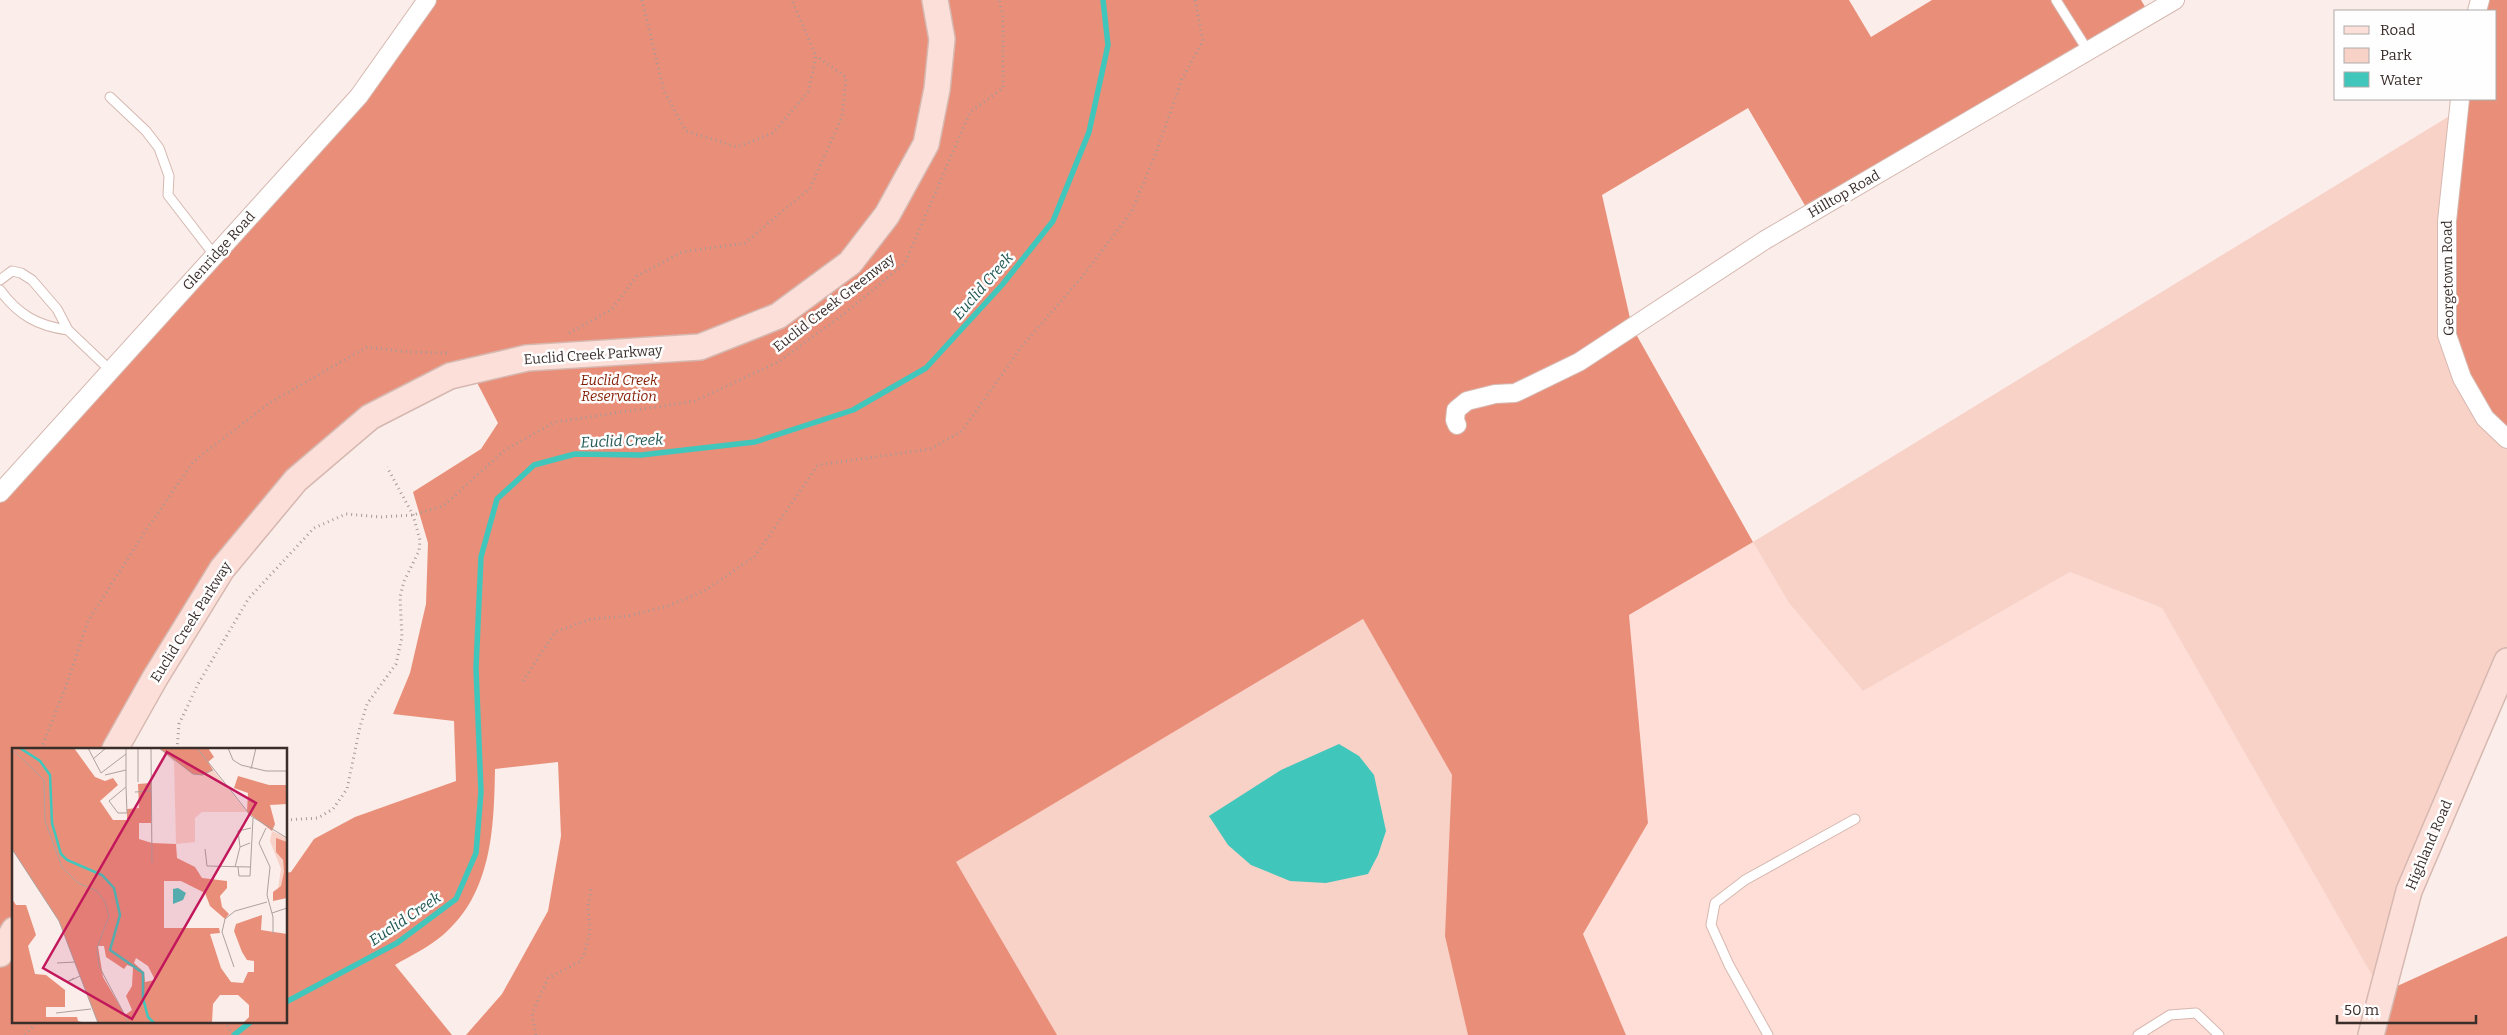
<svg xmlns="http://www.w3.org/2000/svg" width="2507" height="1035" viewBox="0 0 2507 1035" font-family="Bitter,serif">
	<rect width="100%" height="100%" fill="#faedea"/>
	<path fill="#feded6" d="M1753,542L1789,603L1863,691L2070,572L2162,608L2382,993L2371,1035H1626L1583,934L1648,823L1629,615Z"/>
	<path fill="#f8d1c7" d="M2507,0V661L2382,993L2162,608L2070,572L1863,691L1789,603L1753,542L2456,112L2496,99V11Z
		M1363,619L1517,889L1550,1035H666Z"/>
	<path fill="#e98f79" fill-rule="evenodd" d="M427,0H1849L1871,37L1932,0H2141L2150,15L1810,214L1748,108L1602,195L1632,327L1753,542L1629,615L1648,823L1583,934L1626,1035H1468L1445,936L1452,775L1363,619L956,862L1057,1035H466L502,994L548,911L561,836L558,762L495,769C494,828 492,893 443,935C429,947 410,956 395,965L452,1035H0V493L359,96ZM471,371L498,423L481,449L413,492L428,543L426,604L410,673L393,714L454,721L456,781L355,817L314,839L291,872L286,873V1021H14V958L2,951L14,930V749H115L296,480L450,376Z
		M2480,0H2507V439L2447,335L2460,99H2496V11H2477Z
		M2507,936V1035H2371L2382,993Z"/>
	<path fill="#41c6bc" d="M1339,744L1359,756L1374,775L1386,831L1378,855L1368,874L1326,883L1290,881L1251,865L1228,845L1209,816L1281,770Z"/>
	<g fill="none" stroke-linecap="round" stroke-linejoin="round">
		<path stroke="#41c6bc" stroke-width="5.5" d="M286,1002L397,943L456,899L476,853L481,792L476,668L481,557L497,499L534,465L575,454L641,455L755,442L853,410L926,368L1002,285L1053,221L1089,132L1108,45L1103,0
			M234,1035L252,1021"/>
		<g stroke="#d6b8b0" stroke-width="11">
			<path id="lane" d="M2056,0L2088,51
				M110,97L146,131L159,148L169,176L168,195L215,256
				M0,280L12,271L21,273L32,280L57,309L68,330L111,371
				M0,290C18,315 38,326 68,330
				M1768,1035L1729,965L1711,925L1715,903L1745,880L1855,819
				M2138,1035L2170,1015L2196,1013L2219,1035"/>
		</g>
		<g stroke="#d6b8b0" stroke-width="20">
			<path id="street" d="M2477,11L2480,0
				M2460,99L2447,221V335L2462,378L2485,418L2507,439
				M1457,425L1455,420L1456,410L1467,401L1495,394L1515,393L1579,362L1765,240L2175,0
				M0,493L359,96L427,0"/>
		</g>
		<g stroke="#d6b8b0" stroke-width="28">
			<path id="secondary" d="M115,749L155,678L222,569L296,480L370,417L450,376L527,358L700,347L778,316L850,263L887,215L926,144L937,89L942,39L935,0
				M0,954L14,930
				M2371,1035L2409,891L2507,661"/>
		</g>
		<path stroke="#a79a97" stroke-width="3" stroke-dasharray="1 4" stroke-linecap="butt" d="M642,0L664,91L686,131L737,147L773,133L808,92L816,56L792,0
			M569,333L611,310L637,276L682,252L745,243L810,188L842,117L846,77L816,56
			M523,681L555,632L591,619L628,616L668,606L706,590L755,556L818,465L930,449L962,431L1022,346L1082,277L1132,211L1156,153L1182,79L1203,41L1195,0
			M41,749L66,686L88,621L146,530L194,461L271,402L367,347L408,352L448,353
			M177,749L179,724L198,684L249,598L314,528L346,514L381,517L413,515L443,506L505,450L555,422L695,401L778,362L844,314L905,263L970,112L1003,88V16L999,0
			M286,820L318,818L333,809L347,789L360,727L367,704L396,664L402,637L400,597L404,581L419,551L420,540L413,515L387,467
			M225,1021L232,1035
			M25,1035L38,1021
			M536,1035L532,1014L548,978L579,962L584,955L590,931L588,908L591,888"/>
		<use href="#lane" stroke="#fff" stroke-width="9"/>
		<use href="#street" stroke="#fff" stroke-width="18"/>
		<use href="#secondary" stroke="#fbdfd8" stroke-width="25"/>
	</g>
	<g text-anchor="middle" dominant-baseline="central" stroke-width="5" stroke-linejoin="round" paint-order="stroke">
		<g font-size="14" fill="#3a2e2b" stroke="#fefefe">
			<text transform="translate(1844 194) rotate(-30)">Hilltop Road</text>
			<text transform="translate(219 251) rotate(-48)">Glenridge Road</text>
			<text transform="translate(2448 278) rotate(-91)">Georgetown Road</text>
			<text transform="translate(834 303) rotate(-38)">Euclid Creek Greenway</text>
			<text transform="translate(593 355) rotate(-4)">Euclid Creek Parkway</text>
			<text transform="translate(191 622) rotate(-58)">Euclid Creek Parkway</text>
			<text transform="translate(2429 845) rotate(-67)">Highland Road</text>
		</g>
		<g font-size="14" font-style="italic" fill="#841b00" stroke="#fefefe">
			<text x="619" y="380">Euclid Creek<tspan x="619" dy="16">Reservation</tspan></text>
		</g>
		<g font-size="15" font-style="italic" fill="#205752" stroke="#fefefe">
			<text transform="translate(983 286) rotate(-49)">Euclid Creek</text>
			<text transform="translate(622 441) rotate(-2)">Euclid Creek</text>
			<text transform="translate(405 919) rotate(-34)">Euclid Creek</text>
		</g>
	</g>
	<g transform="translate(12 748)">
		<rect width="275" height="275" fill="#faedea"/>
		<path d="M147,0L201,22L235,64H190L183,70V94L164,96L162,14ZM260,83L275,90V148L266,141L269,121L258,93Z" fill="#f8d1c7"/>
		<path d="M0,0H62L83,29L93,33L101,30L106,37L88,53L101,72H115V61L127,60L126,36L139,35V75H127V91L140,95L164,96L165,110L183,119L190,130L215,133V140L208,148L210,159L217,166L213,171L198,158L193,145L169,133H152V180H207L208,185L198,186L209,220L219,234L231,235L236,224H242V213L235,212L230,204L222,183L224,176L250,167L249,182L275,186V275H231L237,269V257L226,247H208L201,256L200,275H86L47,173L0,101ZM86,198H92L94,209L112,221L115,217L121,219L120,238L114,248L120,262L113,267L91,229ZM124,210L136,218L143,232L133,234L132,224L122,215ZM147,0H196L202,9L196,14L201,22L190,27L181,26ZM226,28L257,37H275V56L258,57L263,76L260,83L235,64L236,45L222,40ZM264,90L275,94V150L261,153V144L269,138L272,124L271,112L264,104ZM0,151L4,157H14L24,187L16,198L23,226L34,227L53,242V259H34V269H65L66,273L73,275H0Z" fill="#e98f79" fill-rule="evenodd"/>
		<path d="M166,140L174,145L171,152L161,156V141Z" fill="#41c6bc"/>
		<path fill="none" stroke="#41c6bc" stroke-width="2.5" d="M8,0L28,13L38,27L40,75L49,106L55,112L90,127L102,140L108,167L98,202L131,225V250L136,269L142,275"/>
		<path fill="none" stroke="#ada19e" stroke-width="1" d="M76,0L89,25L114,6M114,0V39M126,0V34M139,0L140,115M147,0L181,26L190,27L201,22M185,0L239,68L275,90M216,0L221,12L229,17L254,23H275M0,1L32,32L33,73L50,119L66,135L85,143L93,154L97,168L85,200L87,218L117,275M81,11L94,0M239,21L244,0M93,27L114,22M114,39L115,65H106L97,53ZM123,44L139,43M254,80L247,95L258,119L255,147L261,169V186M238,95L228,99L226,83L239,80M0,101L47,173L86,275M193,101L195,118L238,119M223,119L228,99M226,119L227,128H238L241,70M260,165L275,160M45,215L63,214M222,219L210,184L213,171L223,163L255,154M62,230L55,234L68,228M44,265L79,261"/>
		<path fill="#c2185b" fill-opacity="0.15" stroke="#c2185b" stroke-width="2.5" d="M155,4L244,55L120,271L31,220Z"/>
		<rect width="275" height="275" fill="none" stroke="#3a2e2b" stroke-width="2.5"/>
	</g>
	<rect x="2334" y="10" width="162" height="90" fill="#fefefe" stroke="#b0abaa"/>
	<rect x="2344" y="26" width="25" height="8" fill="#fbdfd8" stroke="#b0abaa"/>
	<text x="2380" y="35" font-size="15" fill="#3a2e2b">Road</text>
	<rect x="2344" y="48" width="25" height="15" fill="#f8d1c7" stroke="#b0abaa"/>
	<text x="2380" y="60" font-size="15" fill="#3a2e2b">Park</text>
	<rect x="2344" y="72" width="25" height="15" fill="#41c6bc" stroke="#b0abaa"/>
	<text x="2380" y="85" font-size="15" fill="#3a2e2b">Water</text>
	<path d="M2337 1015v8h139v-8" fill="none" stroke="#3a2e2b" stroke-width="2.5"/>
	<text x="2344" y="1015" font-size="15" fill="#3a2e2b" stroke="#fefefe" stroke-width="4" paint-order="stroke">50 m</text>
</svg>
